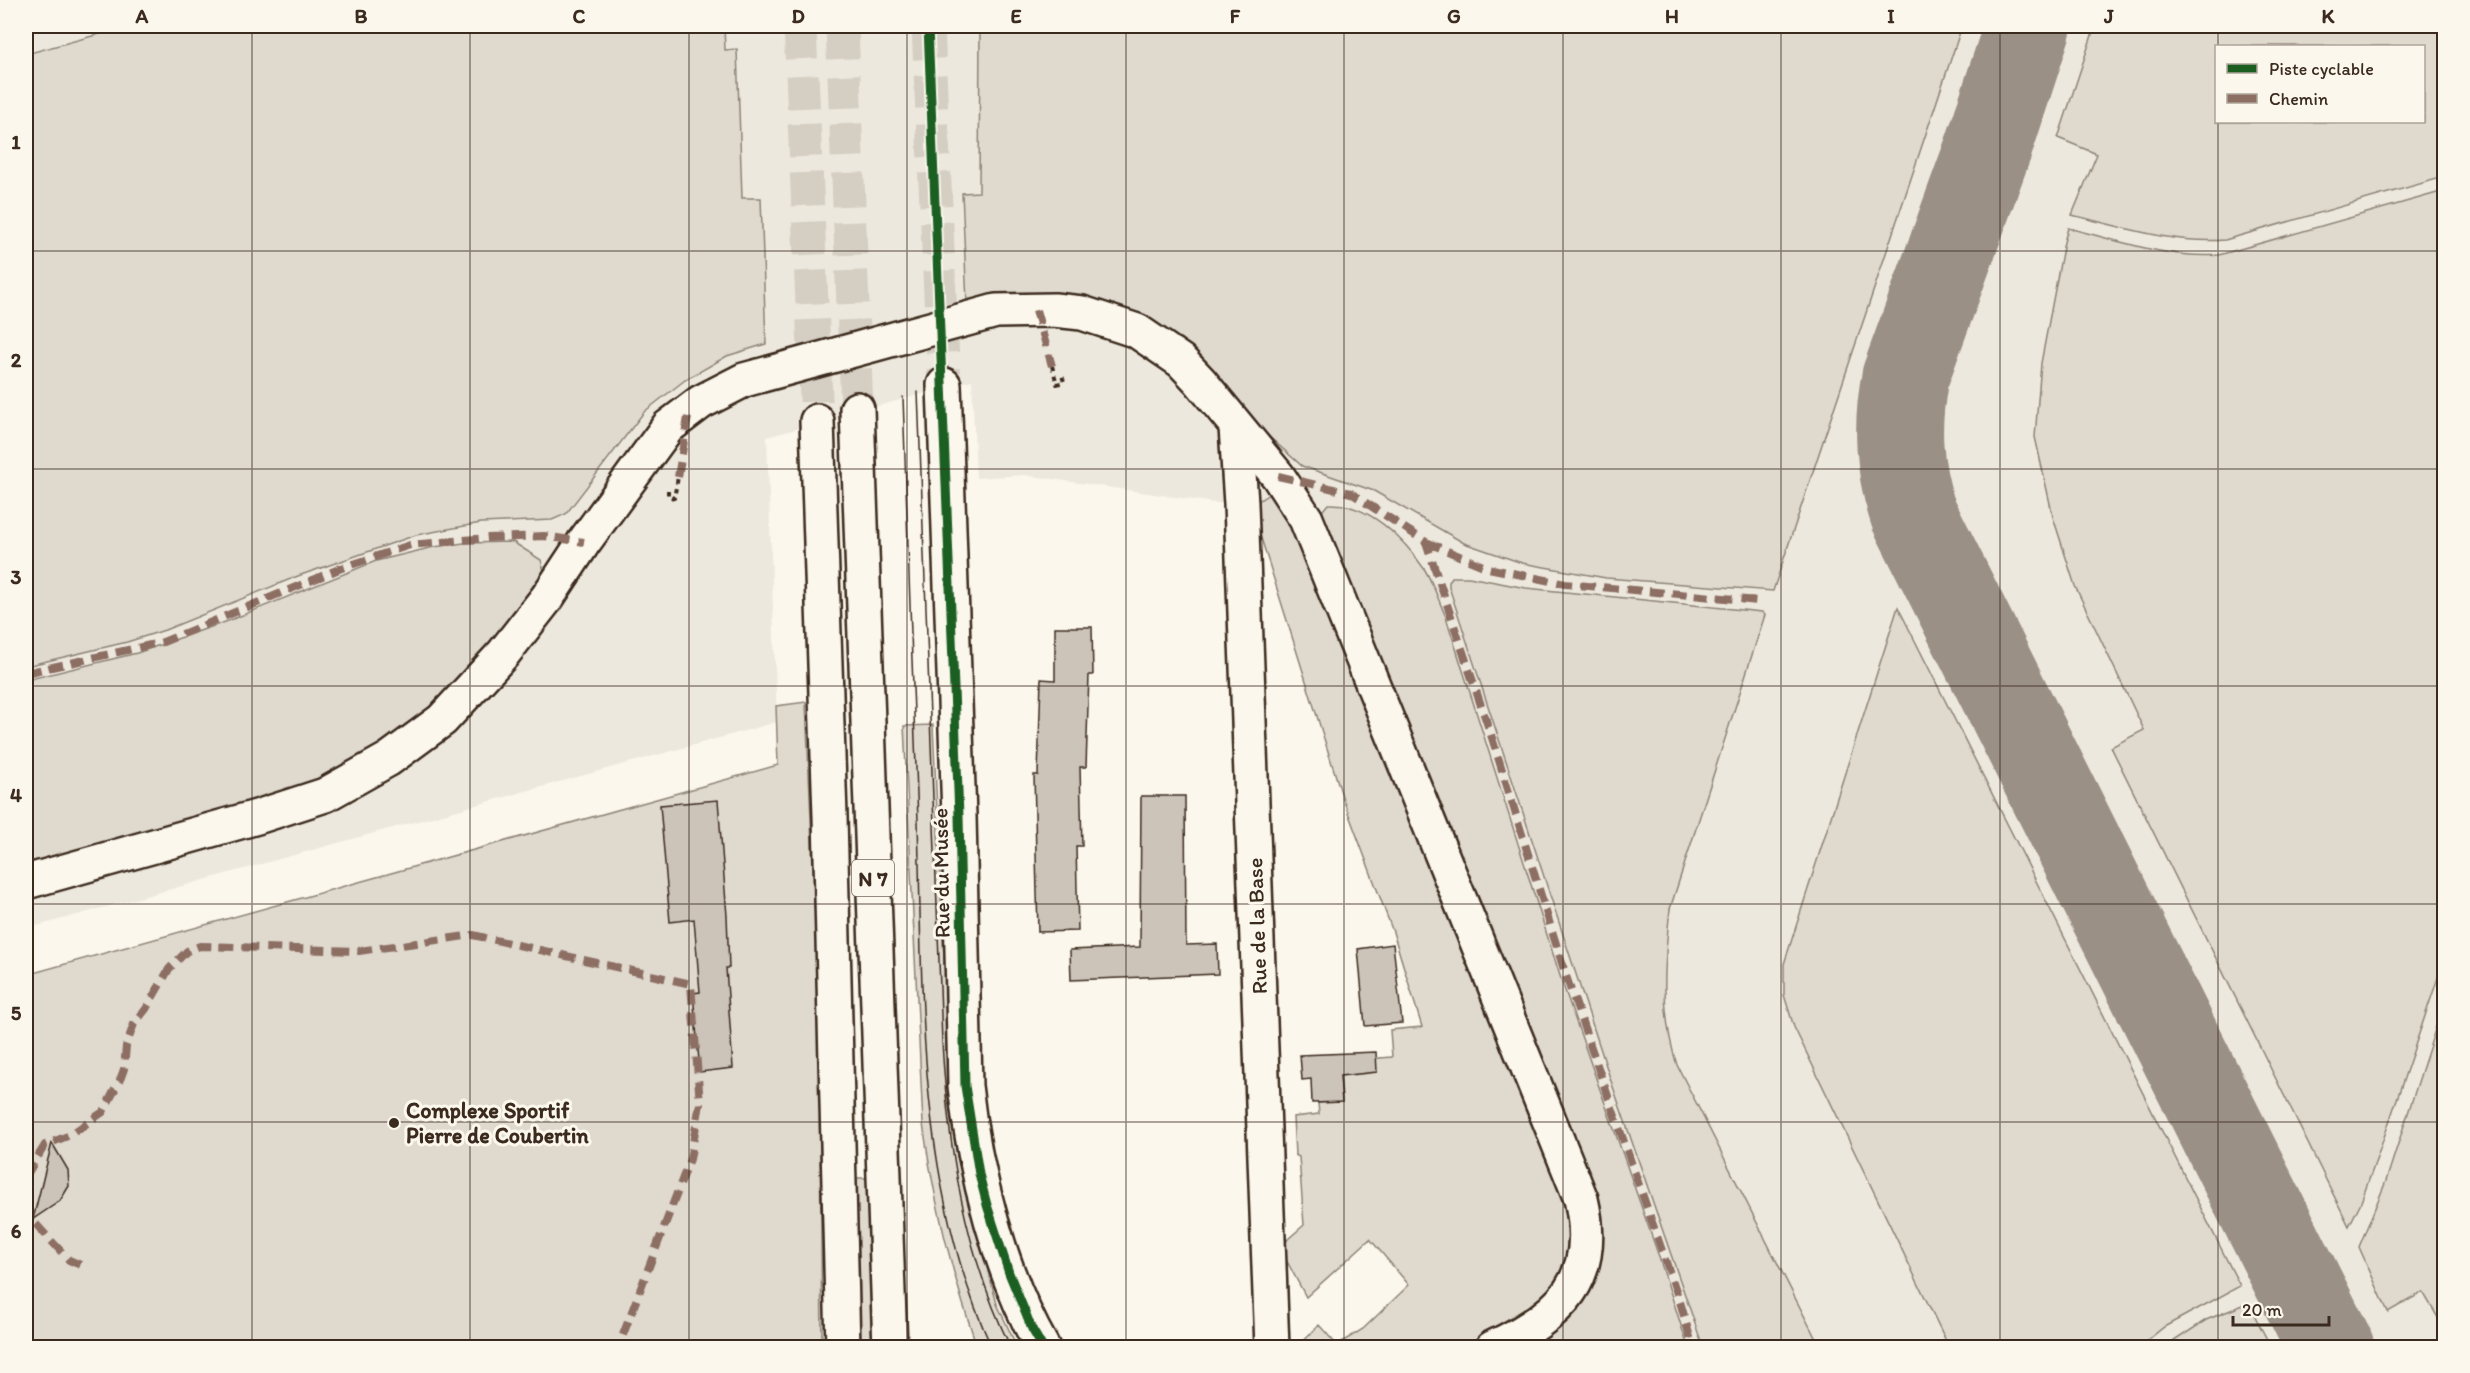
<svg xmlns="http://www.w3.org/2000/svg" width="2470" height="1373" viewBox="0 0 2470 1373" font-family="Itim,sans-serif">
	<rect width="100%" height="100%" fill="#fbf7ec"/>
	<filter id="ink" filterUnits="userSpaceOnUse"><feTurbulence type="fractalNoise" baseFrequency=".0167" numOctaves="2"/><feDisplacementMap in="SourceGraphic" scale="12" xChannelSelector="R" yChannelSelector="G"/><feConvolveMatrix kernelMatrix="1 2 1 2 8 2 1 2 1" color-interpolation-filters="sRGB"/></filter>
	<g filter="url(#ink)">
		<path fill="#ede8dd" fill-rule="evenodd" d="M26,26H2444V1347H1392L1531,1280L1262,504L1215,503L1025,475L976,478L972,380L767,437L777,722L26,929ZM2216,46H2424V122H2216Z"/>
		<path fill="#dfd9ce" stroke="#8d8276" stroke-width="1.5" fill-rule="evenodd" d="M129,26H724L725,50L737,49L742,198H761L766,344L727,356L685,380L644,412L566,514L552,520L481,523L416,535L298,576L165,630L127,642L26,666V54Z
			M980,26H1962L1773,591L1606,578L1522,563L1464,543L1374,491L1302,466L1246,416L1191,352L967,303L962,193L979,192Z
			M2095,26H2444V177L2225,240C2173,244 2121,227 2072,215L2097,154L2058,138ZM2216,46H2424V122H2216Z
			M2444,191V960L2379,1152L2361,1202L2349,1226L2111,747L2144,730L2075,586L2053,517L2035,437L2041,363L2064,242L2068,228C2117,240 2169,259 2219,255Z
			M1272,492L1288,514L1561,1189L1573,1228L1567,1260L1548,1298L1495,1330L1459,1347H1298L1319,1325L1337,1345L1363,1329L1409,1285L1370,1239L1306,1297L1283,1254L1282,1248L1288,1239L1304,1225L1299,1157L1295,1155L1293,1117L1319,1114L1318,1103L1342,1102L1340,1061L1392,1057L1390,1030L1422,1027L1393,932L1343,799L1251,506Z
			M1328,504C1368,502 1404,539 1425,570C1434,585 1439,602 1446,617L1561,979L1657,1251L1688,1347H1525L1556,1330L1571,1314L1602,1237L1601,1219L1596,1200L1319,515Z
			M513,542L541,560L544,571C510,618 476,665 435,705C366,772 255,805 165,830C119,843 72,856 26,869V680L137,653L228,621L376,561L434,547L464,543Z
			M1452,577H1469L1526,588L1762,612L1765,615L1670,909C1664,963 1660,1013 1677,1065L1820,1347H1703L1611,1081L1449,587V582Z
			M1898,607L2240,1286L2164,1327L2139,1347H1949L1794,1027L1784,995V964Z
			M806,702L819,1010L822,1347H26V975L778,765L776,706Z
			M933,725L951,1105L957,1156L997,1304L1017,1347H979L975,1341C951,1270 933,1198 923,1124L904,726Z
			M2444,1002V1328L2423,1292L2388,1312L2359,1247L2386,1181Z
			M854,1178H867L872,1347H858Z
			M2248,1303L2271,1347H2165L2206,1320Z"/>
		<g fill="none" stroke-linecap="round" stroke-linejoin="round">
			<path stroke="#9b9085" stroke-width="87" d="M2028,26L1989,146L1905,377C1896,425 1898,467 1913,513L2331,1348"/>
		</g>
		<path fill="#ccc4b9" stroke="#3b2a1e" stroke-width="1.5" d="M1055,627H1092L1093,675H1089L1086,767H1080L1082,846H1076L1078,931L1038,932L1034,775H1038L1041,679L1055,680Z
			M1141,796H1185L1186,945L1217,944L1218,974L1071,980L1070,950L1140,947Z
			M718,800L727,916L729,968H726L733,1068L700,1072L693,993L700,992L694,919L670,922L660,805Z
			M1393,944L1402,1023L1365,1026L1358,949Z
			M1376,1052L1377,1072L1340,1076L1342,1102L1312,1103L1311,1079L1302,1080L1300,1055Z
			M52,1143L68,1170L69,1186L60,1201L33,1219Z"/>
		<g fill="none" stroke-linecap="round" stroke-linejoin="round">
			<path stroke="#d5cec3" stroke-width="33" stroke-dasharray="33 16" stroke-linecap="butt" d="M928,26L944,385"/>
			<path stroke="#d5cec3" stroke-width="33" stroke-dasharray="33 16" stroke-linecap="butt" d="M800,26L817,421
				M842,26L857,409"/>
			<g stroke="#3b2a1e" stroke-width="38">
				<path id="minor" d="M944,385L959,816L965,1086C974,1170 1000,1274 1043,1348
					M1236,427L1241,504L1272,1348
					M26,882L257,817L325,795L389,759L442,720L503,654L547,598L584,542L668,427L701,402L744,380L996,311L1054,310L1082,313L1137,331L1181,361L1200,381L1278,476L1306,519L1581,1199C1600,1279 1561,1316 1492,1348"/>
			</g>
			<g stroke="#3b2a1e" stroke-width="38">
				<path id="highway" d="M857,409L890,1348
					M817,421L830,816L843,1348"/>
			</g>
			<path stroke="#3b2a1e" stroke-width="4" stroke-dasharray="4.5 4.5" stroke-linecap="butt" d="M1052,366L1057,384L1064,382L1062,375
				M668,490V496L674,498L678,477
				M26,1227L32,1220
				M112,1348L114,1343L125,1348"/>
			<use href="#minor" stroke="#fbf7ec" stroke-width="33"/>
			<use href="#highway" stroke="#fbf7ec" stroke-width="33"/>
			<path stroke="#3b2a1e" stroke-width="1.5" d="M918,392L942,1042C948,1147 964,1252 1011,1348
				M903,397C907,538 913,680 918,821C923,998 916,1184 992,1348"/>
			<path stroke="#8d6e63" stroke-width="8" stroke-dasharray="15 8" stroke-linecap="butt" d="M1036,310L1052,366
				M1278,476L1351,493L1426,542L1493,741L1566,976L1681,1305L1693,1348
				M678,477L689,411
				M1426,542L1488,568L1565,584L1759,601
				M26,673L163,642L339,569L410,545L487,538L544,536L584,542
				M26,1176L45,1145L70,1135L103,1112L120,1080L124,1069L126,1046L134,1024L146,1009L169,969L187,951L200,946L359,951L473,935L691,984L700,1104L690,1159L618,1348
				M26,1204L32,1220L69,1260L83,1266"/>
			<g stroke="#fbf7ec" stroke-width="13">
				<path id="cycleway" d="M928,26L959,816L965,1086L979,1174L987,1205L1009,1273L1032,1329L1043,1348"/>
			</g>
			<use href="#cycleway" stroke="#1b5e20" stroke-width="9"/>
		</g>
	</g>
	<path fill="none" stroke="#3b2a1e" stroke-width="1.5" stroke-opacity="0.55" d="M252,26V1348M470,26V1348M689,26V1348M907,26V1348M1126,26V1348M1344,26V1348M1563,26V1348M1781,26V1348M2000,26V1348M2218,26V46M2218,122V1348M26,251H2444M26,469H2444M26,686H2444M26,904H2444M26,1122H2444"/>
	<circle fill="#3b2a1e" stroke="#fbf7ec" stroke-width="2" cx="394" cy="1123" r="6"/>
	<g text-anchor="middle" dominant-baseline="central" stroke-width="6" stroke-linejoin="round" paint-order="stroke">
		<rect fill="#fbf7ec" stroke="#75685c" stroke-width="1.5" x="852" y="860" width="42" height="36" rx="4.5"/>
		<g font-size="21" font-weight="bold" fill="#3b2a1e">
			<text x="873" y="878">N 7</text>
		</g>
		<g font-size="22" fill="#3b2a1e" stroke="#fbf7ec">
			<text transform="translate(941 873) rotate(-91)">Rue du Musée</text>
			<text transform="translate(1257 926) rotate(-92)">Rue de la Base</text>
		</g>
		<g font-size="22" font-weight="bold" fill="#3b2a1e" stroke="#fbf7ec" text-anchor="start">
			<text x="406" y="1110">Complexe Sportif<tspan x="406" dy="25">Pierre de Coubertin</tspan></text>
		</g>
	</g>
	<rect width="2470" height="1373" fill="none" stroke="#fbf7ec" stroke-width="66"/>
	<rect x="2215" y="45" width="210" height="78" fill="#fbf7ec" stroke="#aea59a" stroke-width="1.5"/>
	<rect x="2227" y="64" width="30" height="9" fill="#1b5e20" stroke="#aea59a" stroke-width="1.5"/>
	<text x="2269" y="75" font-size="18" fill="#3b2a1e">Piste cyclable</text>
	<rect x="2227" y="94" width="30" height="9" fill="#8d6e63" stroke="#aea59a" stroke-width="1.5"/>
	<text x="2269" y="105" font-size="18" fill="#3b2a1e">Chemin</text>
	<path d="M2233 1316v9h96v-9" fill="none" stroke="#3b2a1e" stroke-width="3"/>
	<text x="2242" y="1316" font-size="18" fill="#3b2a1e" stroke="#fbf7ec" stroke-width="4.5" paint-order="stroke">20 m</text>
	<rect x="33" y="33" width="2404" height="1307" fill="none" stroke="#3b2a1e" stroke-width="2"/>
	<g font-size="20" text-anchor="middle" font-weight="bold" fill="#3b2a1e">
		<text x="142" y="23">A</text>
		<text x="361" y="23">B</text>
		<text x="579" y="23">C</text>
		<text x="798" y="23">D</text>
		<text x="1016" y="23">E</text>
		<text x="1235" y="23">F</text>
		<text x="1454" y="23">G</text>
		<text x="1672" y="23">H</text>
		<text x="1891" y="23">I</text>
		<text x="2109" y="23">J</text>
		<text x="2328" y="23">K</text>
		<text x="16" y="149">1</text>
		<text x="16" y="367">2</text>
		<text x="16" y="584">3</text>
		<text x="16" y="802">4</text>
		<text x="16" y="1020">5</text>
		<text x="16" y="1238">6</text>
	</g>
</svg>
